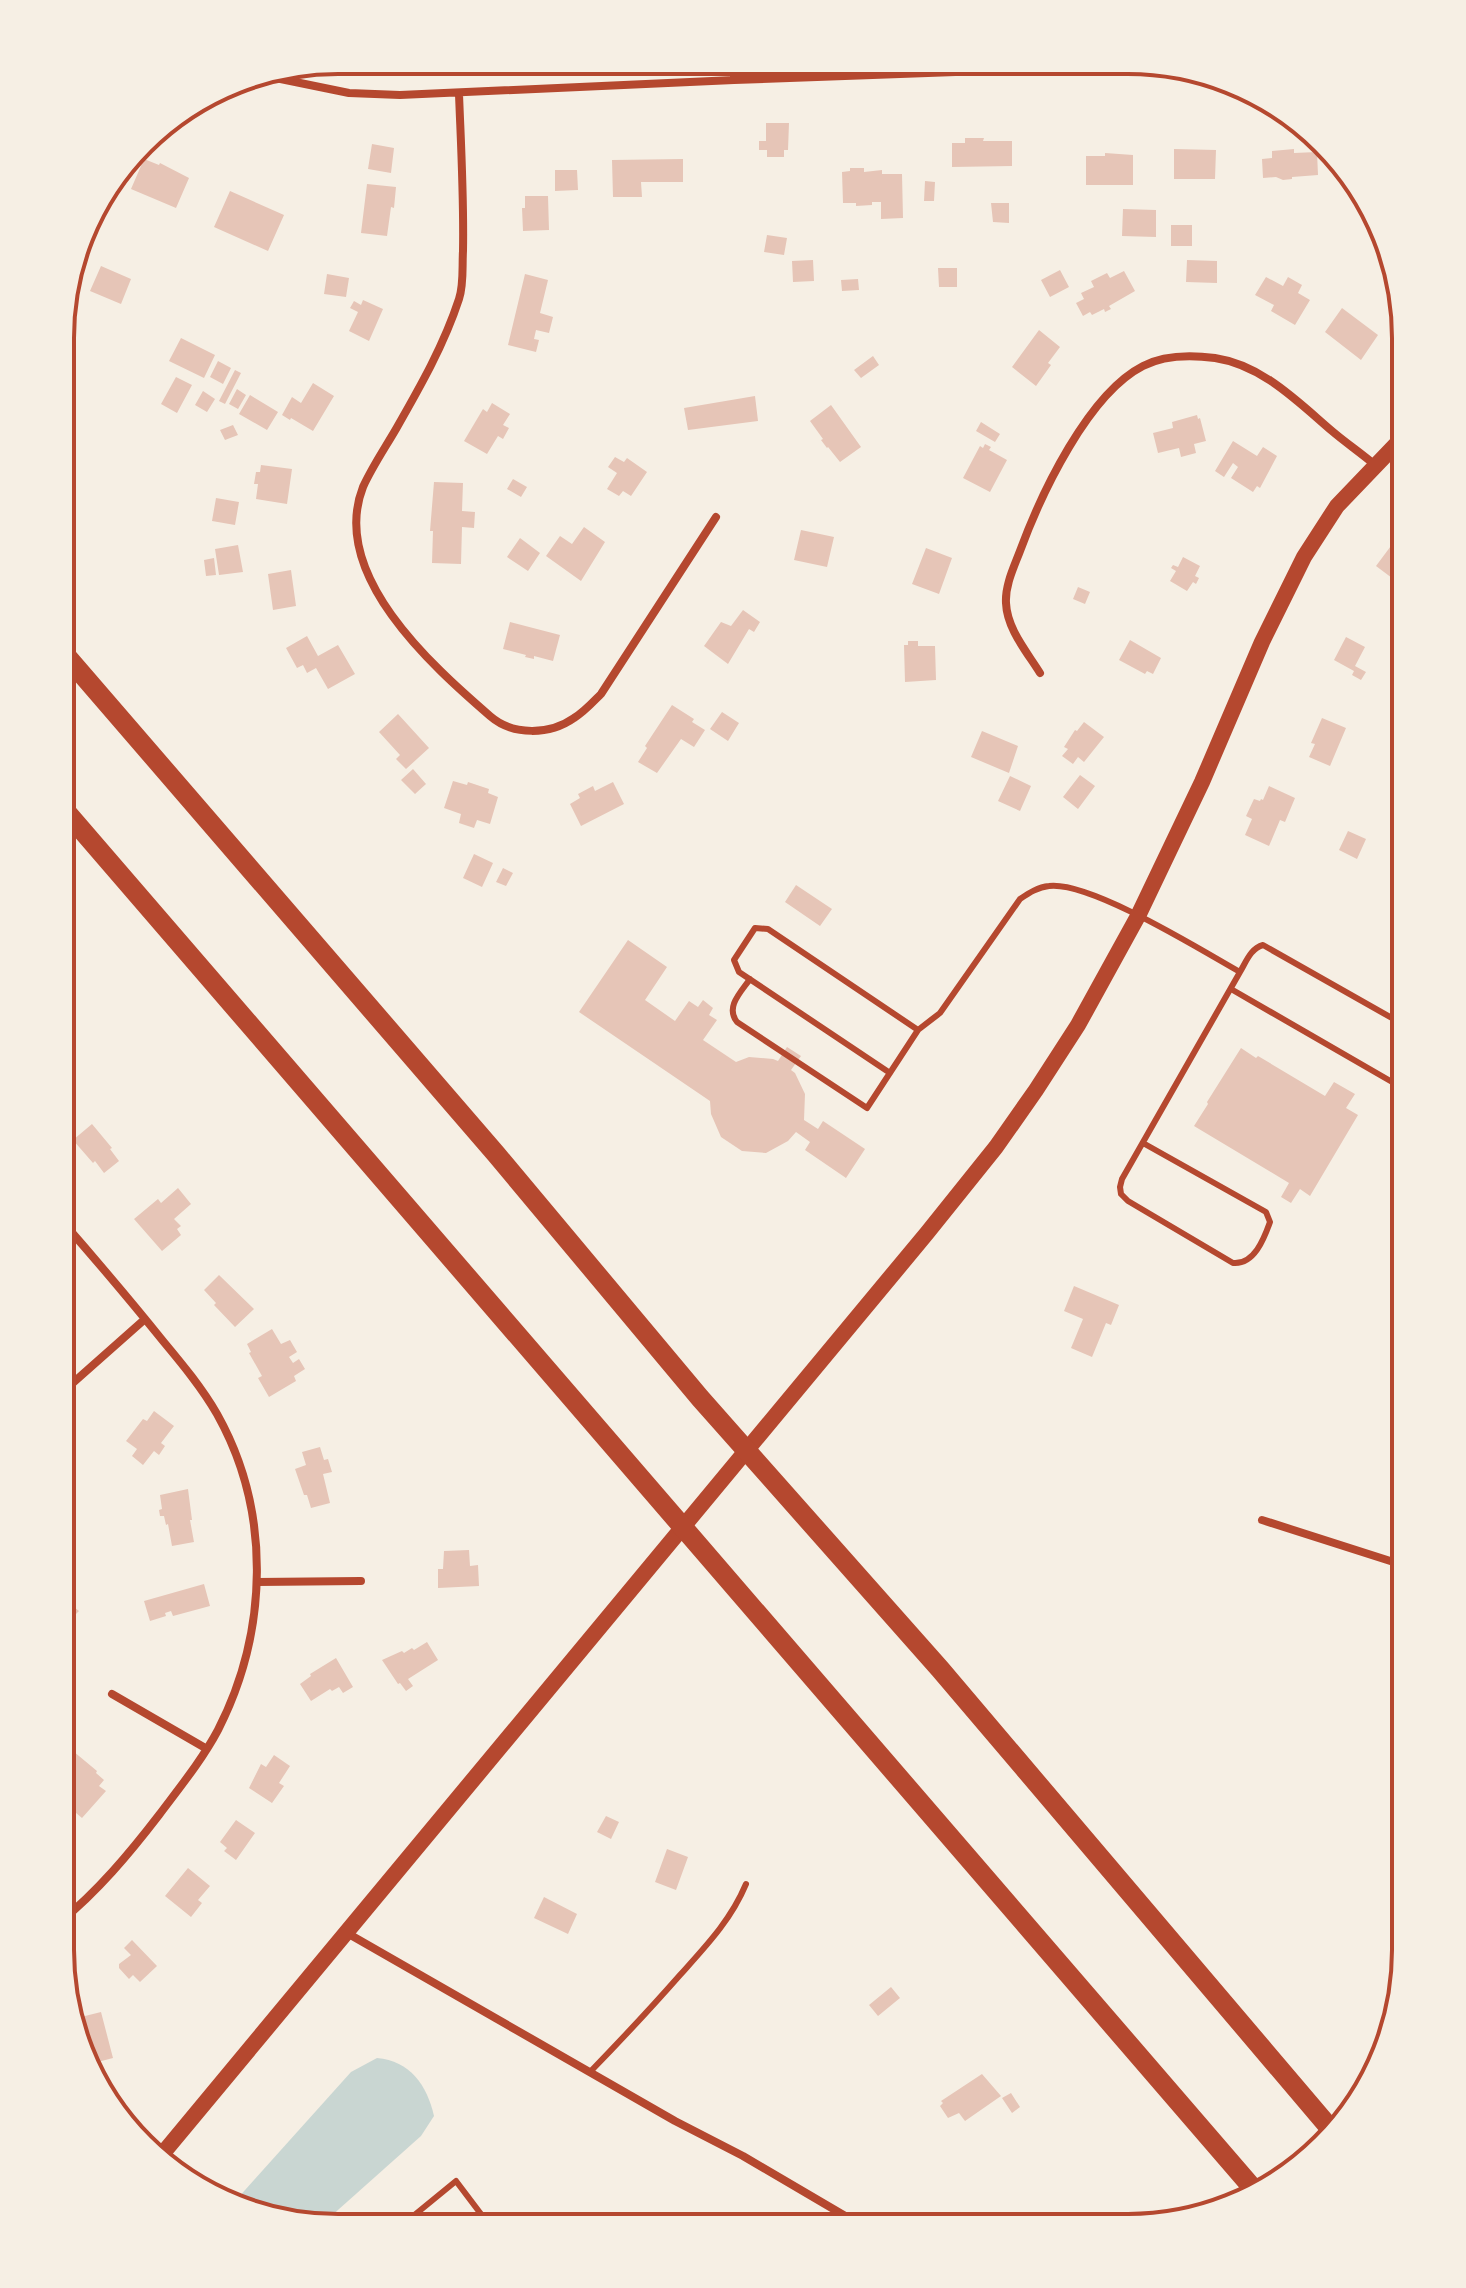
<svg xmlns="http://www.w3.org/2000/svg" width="1466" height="2288" viewBox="0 0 1466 2288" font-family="Lato,sans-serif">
	<rect width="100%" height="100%" fill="#f6efe4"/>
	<path fill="#c9d6d2" d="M377,2058C410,2061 427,2085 434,2116L421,2136L320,2226H302L237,2199L351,2072Z"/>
	<path fill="#e6c5b7" d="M766,123H789L788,150H784V157H767V150H759V141H766Z
		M965,138H984L983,141H1012V166L952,167V143H965Z
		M372,144L394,148L391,173L368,169Z
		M1174,149L1216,150L1215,179H1174Z
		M1294,149V153L1317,152L1318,175L1292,177V179L1283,180L1276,177L1263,178L1262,159L1272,158V151Z
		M1105,153L1133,155V185H1086V156H1105Z
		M144,159L159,165L160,163L189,178L176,208L131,189Z
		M683,159V182H641L642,197H613L612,160Z
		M850,168H864V172L882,170V174H902L903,218L881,219V202H872V205L856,206V203H843L842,172L850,171Z
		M555,170H577L578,190L555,191Z
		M925,181L935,182L934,201H924Z
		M367,184L396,187L394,208L391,207L387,236L361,233Z
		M230,191L284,215L268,251L214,227Z
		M525,196H548L549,230L523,231L522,208H525Z
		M991,203H1009V223L993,222Z
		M1123,209L1156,210V237L1122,236Z
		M1171,225H1192V246H1171Z
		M767,235L787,238L784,255L764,252Z
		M813,260L814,281L793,282L792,261Z
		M1187,260L1217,261V283L1186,282Z
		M101,266L131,279L121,304L90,291Z
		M938,268H957V287H939Z
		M1060,270L1069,287L1050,297L1041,280Z
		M1124,271L1135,291L1109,306L1111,309L1105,312L1104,309L1092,315L1090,312L1083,316L1076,303L1084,299L1081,293L1094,287L1091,281L1107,273L1110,278Z
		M327,274L349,278L346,297L324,294Z
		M525,274L548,280L540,313L553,317L549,333L536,330L534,339L539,340L536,352L508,345Z
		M1266,277L1283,286L1288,277L1302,285L1298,293L1310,300L1295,325L1271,311L1274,305L1255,295Z
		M858,279L859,290L842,291L841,280Z
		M363,300L383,309L369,341L349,331L358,312L350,308L354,301L361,305Z
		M1342,308L1378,335L1361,360L1325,332Z
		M1039,330L1060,347L1048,363L1051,365L1036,386L1012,367Z
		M181,338L215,355L204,378L169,361Z
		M873,356L879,365L861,378L854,370Z
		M218,361L231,368L223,384L210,377Z
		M235,370L241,373L225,404L219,401Z
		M176,377L192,385L177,413L161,404Z
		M313,383L334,396L313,431L291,418L290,420L282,415L292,397L301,403Z
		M237,389L246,395L238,409L229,404Z
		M203,391L215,399L207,412L195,405Z
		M250,395L278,412L267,430L239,414Z
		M755,396L758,421L688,430L684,408Z
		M492,403L510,414L503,425L509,428L503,439L498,436L487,454L464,441L483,409L487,412Z
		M831,405L861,447L840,462L828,447L827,448L821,440L823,439L810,421Z
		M1197,415L1198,419L1200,418L1206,441L1194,444L1196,453L1181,457L1179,448L1158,453L1153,433L1173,428L1172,422Z
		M981,422L1000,434L995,442L976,431Z
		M233,425L238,435L225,440L220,430Z
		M1233,441L1257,456L1263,447L1277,456L1260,488L1257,486L1253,492L1231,478L1238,467L1233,463L1224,477L1215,471Z
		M985,444L991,447L989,450L1007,460L990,492L963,478L980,446L983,448Z
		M615,457L624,462L627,458L647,472L631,496L623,491L619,496L607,489L617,473L608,467Z
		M261,465L292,469L287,504L256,499L258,484H254L256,472H260Z
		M513,479L527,487L521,497L507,489Z
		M434,482L463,483L462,511L475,512L474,528L462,527L461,564L432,563L433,531H430Z
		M216,498L239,502L235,525L212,521Z
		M584,527L605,542L581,581L546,556L560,536L572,544Z
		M801,530L834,537L827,567L794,560Z
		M1402,531L1406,533V567L1396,581L1376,566Z
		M520,538L540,553L528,571L507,557Z
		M238,545L243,572L219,575L215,549Z
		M926,548L952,558L939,594L912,584Z
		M1183,557L1200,566L1195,576L1199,578L1196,584L1193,582L1187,591L1170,581L1176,571L1171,568L1173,565L1178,567Z
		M214,558L216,575L206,576L204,560Z
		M291,570L296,606L273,610L268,574Z
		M1078,587L1090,592L1085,604L1073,599Z
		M743,610L760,622L754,632L749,629L728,664L704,646L721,622L731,626Z
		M510,622L560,635L553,661L534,656V659L525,657L526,655L503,649Z
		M307,636L318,656L338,645L355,674L328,689L316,668L307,673L303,665L297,668L286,648Z
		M1346,637L1365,647L1355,666L1366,672L1361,680L1352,675L1354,671L1334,660Z
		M1130,640L1161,658L1153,674L1147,671L1145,674L1119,660Z
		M908,641H918V646H935L936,680L905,682L904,645H908Z
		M672,705L694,719L692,722L705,730L694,747L681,739L657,773L638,762L647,748L645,746Z
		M722,712L739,723L728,741L710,729Z
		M398,714L429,748L406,769L396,759L400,755L379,732Z
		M1322,718L1346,728L1330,766L1309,757L1315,744L1311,743Z
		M1084,722L1104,737L1084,762L1078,757L1073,764L1062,756L1068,749L1064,747L1075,730L1077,731Z
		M982,731L1018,746L1009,773L971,757Z
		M413,769L426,784L415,794L401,780Z
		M1080,775L1095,786L1078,809L1063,797Z
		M1010,776L1031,786L1020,811L998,801Z
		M453,781L467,785L468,782L489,789L488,793L498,797L490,824L477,820L474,828L459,823L461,814L444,808Z
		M613,782L624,804L581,826L570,804L580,798L578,794L593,786L595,791Z
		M1269,786L1295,798L1285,822L1280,820L1269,846L1245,835L1252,819L1246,816L1254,799L1260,801L1261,799L1263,800Z
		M1348,831L1366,839L1357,859L1339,850Z
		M474,854L493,863L482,887L463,878Z
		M503,868L513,873L506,886L496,882Z
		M796,885L832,909L820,926L785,902Z
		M628,940L667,967L645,1000L675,1021L689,1001L698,1007L703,1000L713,1008L709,1015L717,1020L703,1040L736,1062L749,1057L773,1059L778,1061L787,1047L801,1056L791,1070L795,1073L805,1094L804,1120L818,1129L823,1121L865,1149L846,1178L805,1150L810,1142L796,1132L788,1141L766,1153L742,1151L721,1137L711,1114L710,1101L579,1012Z
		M1241,1048L1256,1058L1258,1056L1325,1096L1334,1082L1355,1094L1346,1108L1358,1115L1310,1196L1300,1189L1291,1203L1281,1197L1289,1183L1194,1126L1208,1104L1207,1102Z
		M92,1124L112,1148L110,1149L119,1161L104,1173L95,1161L93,1163L73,1140Z
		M178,1188L191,1204L174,1219L181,1226L177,1229L181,1235L162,1251L134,1219L158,1199L161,1203Z
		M219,1275L254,1309L235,1327L214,1305L216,1303L204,1290Z
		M1074,1286L1119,1305L1111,1325L1106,1323L1092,1357L1071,1348L1083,1319L1064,1311Z
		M272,1329L281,1344L290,1340L297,1352L289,1357L293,1363L299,1359L305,1369L294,1376L296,1381L269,1397L258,1378L262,1376L249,1353L251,1352L247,1344Z
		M154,1411L174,1426L161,1443L165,1446L159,1455L154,1451L143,1465L132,1456L137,1449L126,1441L143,1419L147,1421Z
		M320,1447L324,1460L328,1459L332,1472L323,1474L330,1503L311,1508L307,1495H304L295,1469L306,1465L302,1452Z
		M188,1489L192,1520H190L194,1542L172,1546L168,1524L166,1525L164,1516H160L159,1510L162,1509L160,1495Z
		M469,1550L470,1566L478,1565L479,1586L438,1588V1569H443L444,1551Z
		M204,1584L210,1606L173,1616L171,1611L165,1613L166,1616L150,1621L144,1601Z
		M60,1596L79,1611L60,1630Z
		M427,1642L438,1660L408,1679L413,1686L406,1691L400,1683L398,1684L382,1660L402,1651L404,1653L412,1648L414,1650Z
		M336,1658L353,1687L343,1693L339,1687L332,1691L330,1689L311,1701L300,1684L311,1676L310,1674Z
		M73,1751L97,1771L96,1773L104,1780L99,1786L106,1791L82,1818L63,1802L69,1795L60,1788L70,1777L60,1770V1766Z
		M274,1755L290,1766L279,1783L284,1786L272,1803L249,1788L261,1764L266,1767Z
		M606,1816L619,1822L611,1839L597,1832Z
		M236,1820L255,1833L236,1860L224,1851L227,1848L220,1842Z
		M667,1849L688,1857L676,1890L655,1882Z
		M188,1868L210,1886L198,1900L202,1903L191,1917L165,1896Z
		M544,1897L577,1914L568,1934L534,1918Z
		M132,1940L157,1966L140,1982L133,1975L129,1979L119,1968V1964L131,1955L124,1948Z
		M891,1987L900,1998L878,2016L869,2005Z
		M101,2012L113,2058L90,2064L89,2061L85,2062L80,2043L85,2041L81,2017Z
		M982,2074L1001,2096L965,2121L959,2113L948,2118L940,2106L943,2103L941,2101Z
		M1011,2093L1020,2107L1012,2113L1002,2098Z"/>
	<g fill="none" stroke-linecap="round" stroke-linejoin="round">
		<path stroke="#b5482f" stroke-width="6" d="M1240,972C1246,962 1251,948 1263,945L1406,1026
			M750,979C741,992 725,1007 737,1022L867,1108L918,1030L940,1013L1020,899C1029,893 1038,887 1049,886C1090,881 1201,950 1240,972L1122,1179L1120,1187L1121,1194L1128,1201L1233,1263C1254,1265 1264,1239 1270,1222L1266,1212L1143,1143
			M1231,989L1406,1090
			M890,1073L739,972L734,960L755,928L768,929L918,1030
			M590,2072C621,2040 651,2008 680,1975C706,1946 731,1920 746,1884
			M401,2226L456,2181L490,2226"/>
		<path stroke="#b5482f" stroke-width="8" d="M734,61V80
			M261,75L349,93L400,95L734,80L1090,67L1174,66
			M459,94C461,146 464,198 463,251C462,266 464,284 459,299C444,345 420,387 396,429C385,448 372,467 363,487C329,574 431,665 490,716C513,736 550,735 574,718C584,712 593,702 601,694L716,517
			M1040,673C1027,652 1007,629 1006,603C1005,585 1014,567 1020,551C1041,494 1088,394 1143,366C1164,355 1192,355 1215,358C1262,365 1297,401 1332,431C1346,443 1361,453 1375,465
			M66,1389L145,1319
			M1262,1520L1406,1566
			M257,1582L361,1581
			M112,1694L207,1749
			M60,1922C98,1891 129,1854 159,1815C180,1787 202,1760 218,1730C268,1632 272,1512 217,1414C202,1388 183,1365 163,1341C130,1300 96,1260 61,1220
			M347,1933L675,2121L743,2156L864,2227"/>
		<path stroke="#b5482f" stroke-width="16" d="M159,2158L927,1233L996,1147L1036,1090L1078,1025L1138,916L1202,782L1262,642L1304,557L1337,506L1406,434"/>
		<path stroke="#b5482f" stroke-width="20" d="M62,651L496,1154L700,1398L940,1669L1334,2133
			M62,807L1257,2193"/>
	</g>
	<path d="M0 0H1466V2288H0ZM338 74H1128A264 264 0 0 1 1392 338V1950A264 264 0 0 1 1128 2214H338A264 264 0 0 1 74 1950V338A264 264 0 0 1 338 74Z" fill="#f6efe4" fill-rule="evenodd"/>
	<path fill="none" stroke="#b5482f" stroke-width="4" d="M338 74H1128A264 264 0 0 1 1392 338V1950A264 264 0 0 1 1128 2214H338A264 264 0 0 1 74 1950V338A264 264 0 0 1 338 74Z"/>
</svg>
